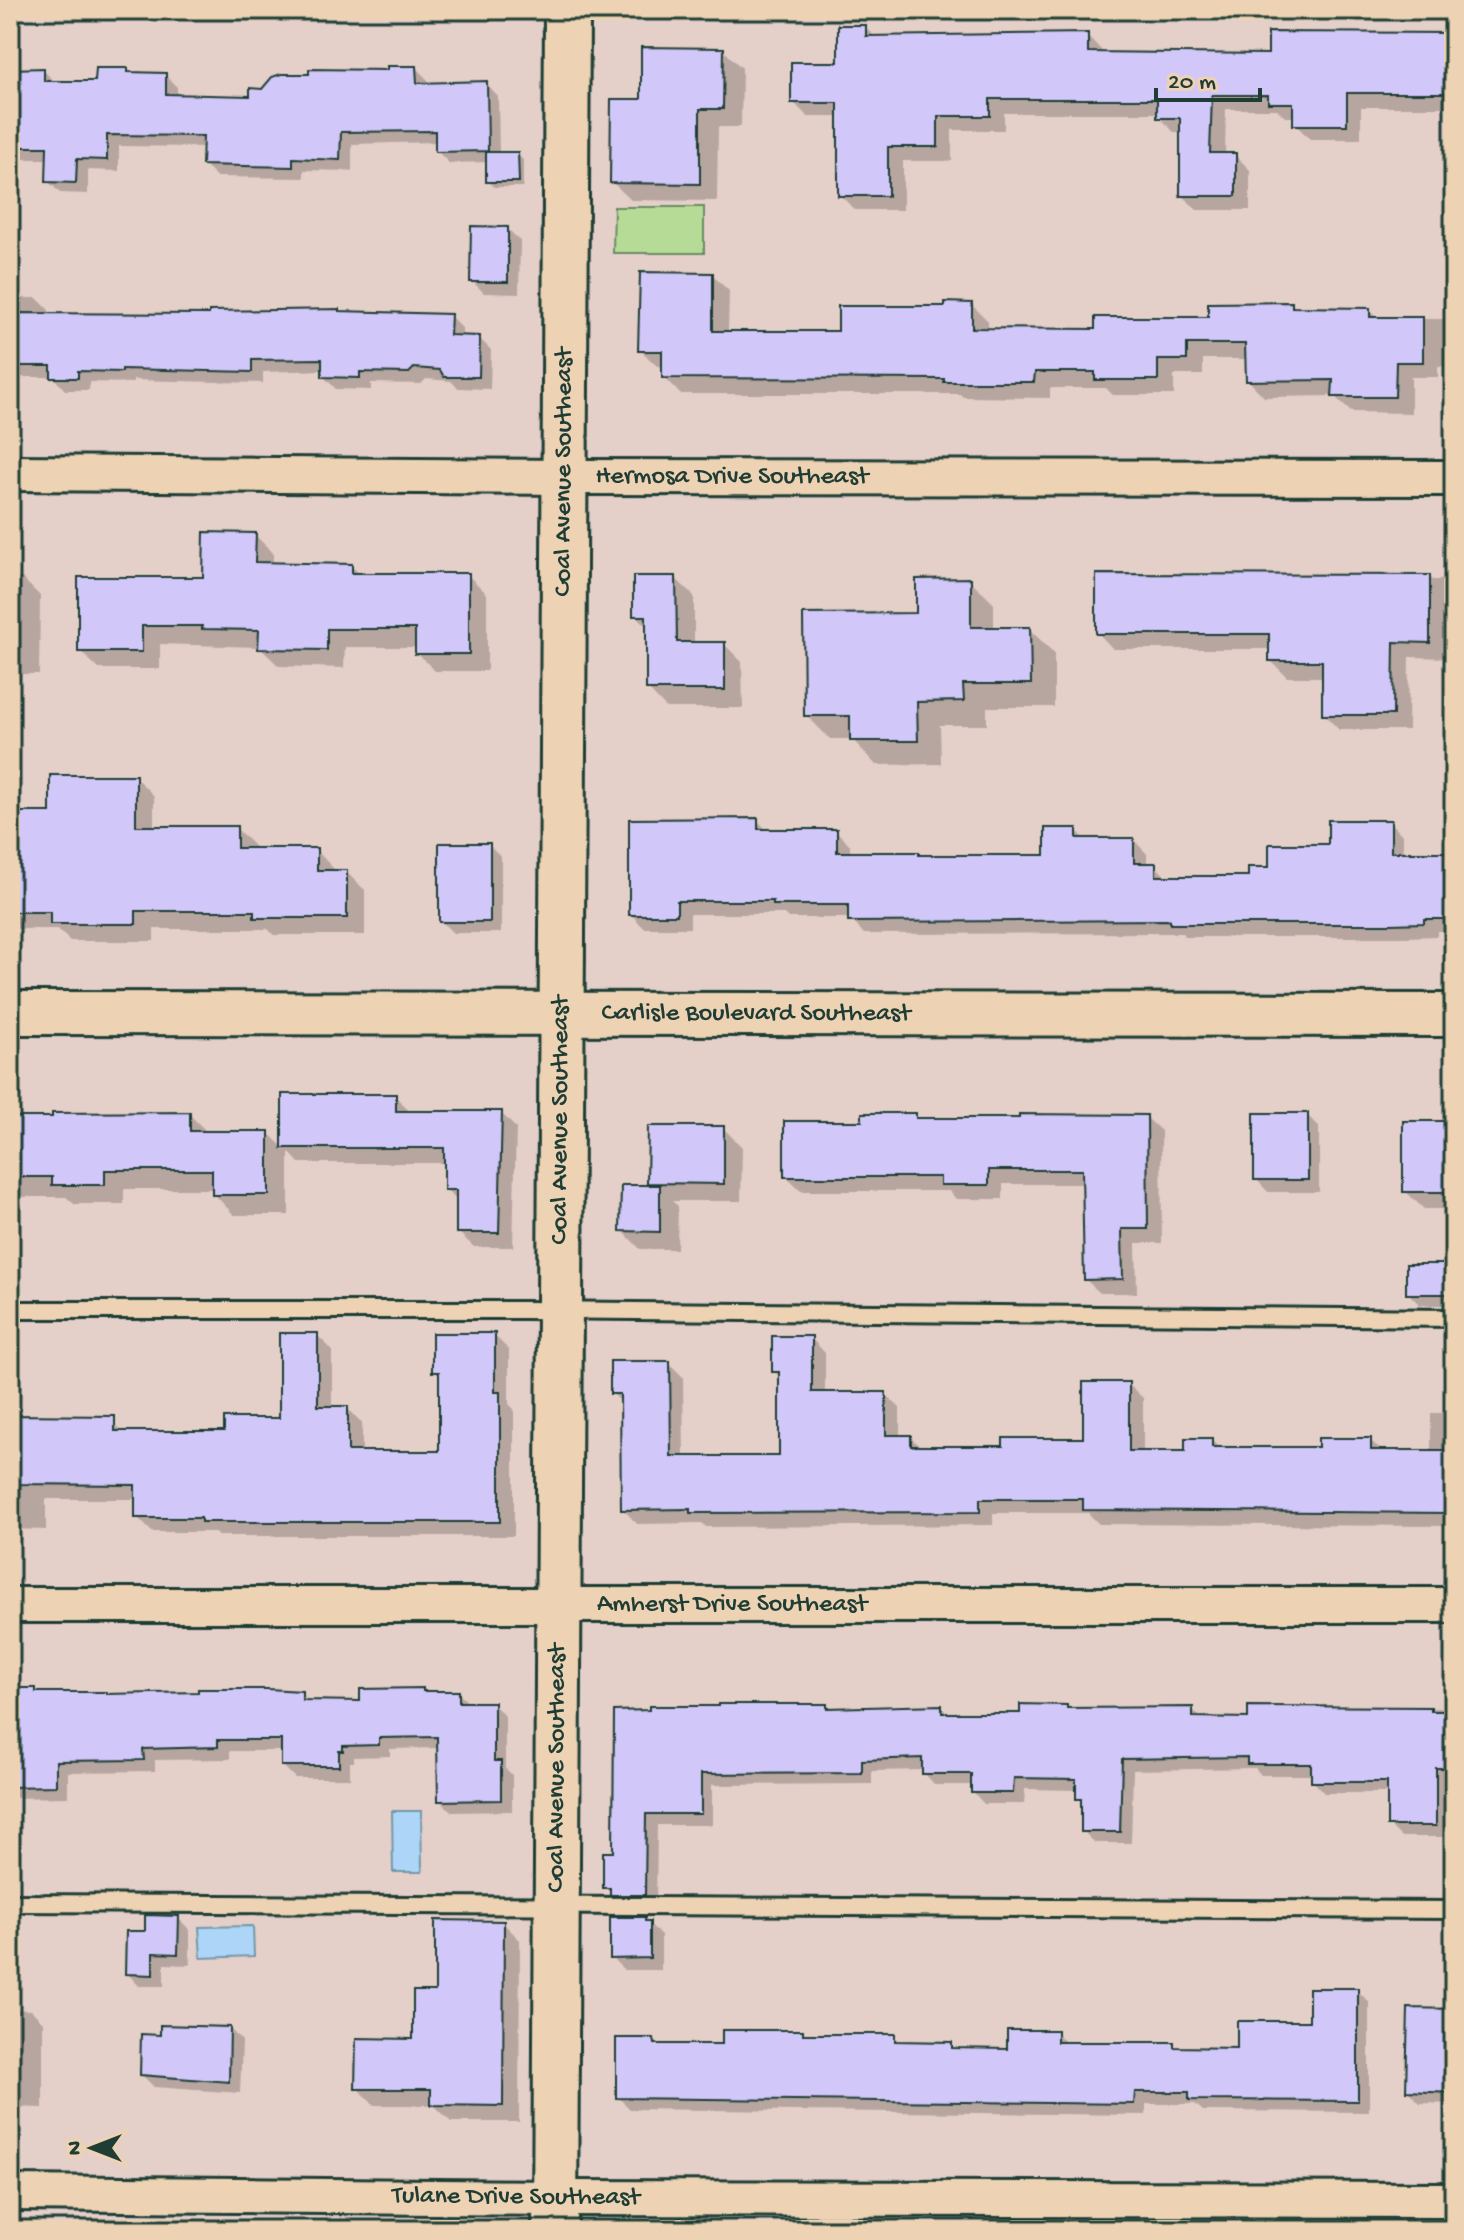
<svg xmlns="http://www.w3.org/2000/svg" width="1464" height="2240" viewBox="0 0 1464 2240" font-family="'Gochi Hand',sans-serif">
	<rect width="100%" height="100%" fill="#e5cfc9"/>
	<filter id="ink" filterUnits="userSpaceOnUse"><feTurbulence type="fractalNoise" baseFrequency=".0125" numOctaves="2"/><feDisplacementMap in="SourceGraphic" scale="16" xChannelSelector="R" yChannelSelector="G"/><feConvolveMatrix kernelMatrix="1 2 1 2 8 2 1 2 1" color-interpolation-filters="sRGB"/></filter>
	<g filter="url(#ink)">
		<path fill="#b6db96" stroke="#6a8c65" stroke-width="2" d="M614,207H704V253H613Z"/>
		<path fill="#add5f7" stroke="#7498a9" stroke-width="2" d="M392,1811H421L422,1872H393Z
			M253,1926L254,1956L201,1958L199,1927Z"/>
		<path fill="#0003" d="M865,27L876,38L1087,35L1102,51V54L1270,56L1454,35V107H1361V139H1310L1295,124V117H1285L1277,109H1226L1225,155H1235L1250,170V210H1197L1182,195V132H1174L1159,117V113H1004V130H952V161H903V210H855L840,195V117H808L793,102L840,64Z
			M723,50L742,68L741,127H718L717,201L631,200L612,182L643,101Z
			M416,68L428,80V85L486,83L498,96L499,154H517L523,160V187H494L488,181V162L449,163L437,151V142L352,144V171L304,170V178L216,177L204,164V147L119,146V171L88,170V194L60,193L48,181V159H10V71L43,70L56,83H97L127,70L131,74L165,75L177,87V97L252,98L263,91Z
			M508,229L520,241L519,294L484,293L472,281Z
			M712,275L729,291L728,333H840L972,305L988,321V330L1097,331L1210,319L1292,304L1297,309L1369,310L1378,319H1454V366H1438V377H1411V413L1351,412L1334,396L1264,397L1248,380V359H1203V375H1174V395H1113L1106,388H1050V398L963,397L960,394H680L664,377V367L657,366L640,350Z
			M10,298H37L49,310V315L450,316L462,328V337L479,338L491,350L490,389L458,388L451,381L426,379L421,384L371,383V390L336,389L324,377V370L263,372V383L133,380V383L90,382L89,390H65L53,377H16L10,371Z
			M255,535L273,553V565L351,566L361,575H468L487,594V671H435L417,653V647H345L344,668L279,666L259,647L160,644V669H99L80,651L205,579Z
			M1429,577L1433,580H1454V658L1409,657L1408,730H1339L1324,714V677H1287L1271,661V649H1113L1098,633Z
			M10,578H22L40,596L39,674H10Z
			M675,578L694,596V644H724L742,662L743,708H666L648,689V628L635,615Z
			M970,580L994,604V629H1029L1054,653V707H987V725H940L941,764L876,765L852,739H830L806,715L918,615Z
			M135,777L154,796V828H236L254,846V850H316L334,869V872H346L365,890V935H274L268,929H154V941H70L58,929H10V814H52Z
			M757,820L768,831H836L850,845V854L921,857H1047L1076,830L1086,840H1134L1147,854V865H1155L1167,878H1250L1390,822L1403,836V854H1452L1454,822V931H1437V936L1405,937H1185L1182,933L864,934L850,918H788L784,914H690V928H644L631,914Z
			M489,845L501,857V933H453L441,921Z
			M284,1096H395L411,1113H501L516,1128L513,1247H474L458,1232V1202L446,1189V1163H299L289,1152V1215H234L214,1194V1189H124V1204H74L66,1197H10V1119L189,1114L208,1133H268L284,1148Z
			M915,1115L920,1120L1146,1117L1161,1131L1162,1243H1136L1137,1293H1100L1085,1279L1084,1184H1003V1199H956L949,1191H801L786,1177L864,1123Z
			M1307,1115L1319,1127V1192H1268L1256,1179Z
			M1454,1123V1209H1424L1405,1191Z
			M723,1128L742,1147L741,1201H672L678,1206L677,1249H640L622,1230L654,1187L649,1182Z
			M1454,1266V1305H1420L1408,1293Z
			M317,1335L332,1350V1408H347L362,1423V1453H441V1377L434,1371L494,1335L509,1350V1404L514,1409V1536H218L214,1532H152L137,1517V1499H46V1530L10,1529V1430L115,1424L124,1433H226L281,1420Z
			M811,1338L825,1353V1394H885L900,1408V1437H910L922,1448H1005L1085,1440L1128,1384L1143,1398V1453H1187L1211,1440L1221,1449H1320L1370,1440L1383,1452H1431V1413H1454V1526L1099,1524L1088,1513H993V1525L706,1527L702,1523L637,1524L623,1509L622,1403L612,1393L669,1363L683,1377L684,1458H781V1378L774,1371Z
			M10,1349L17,1356V1391H10Z
			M10,1690H35L39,1694L301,1693L310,1702L362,1703L422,1690L425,1693H458L470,1704H493L505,1716V1768L512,1775V1811L452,1812L440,1800V1748L390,1749V1756L354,1757V1762H350V1778H295L283,1766V1751H230V1759L155,1760V1771L68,1772V1797L10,1798Z
			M826,1706L830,1710L941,1707L949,1715H1022L1067,1707L1070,1710L1192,1709L1202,1719L1250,1720V1708H1454V1796H1447V1837H1401L1389,1825V1793H1324L1313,1781V1775H1261L1255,1768L1133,1770L1131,1843H1095L1083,1831V1803L1078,1798V1790L1025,1789L1024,1804H984L973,1792V1785H935L924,1773V1770L872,1771V1784L712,1785V1825H657L656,1906H624L605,1887L615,1854L616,1713Z
			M178,1918L190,1930V1965L164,1964V1986H139L127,1973L147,1934Z
			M644,1919L661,1935V1970H624L612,1958Z
			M503,1923L520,1940L519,2122H451L434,2105H374L357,2088L415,2041L437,1993Z
			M1357,1990L1369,2002V2112L1203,2111L1195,2104H1146V2115L630,2109L618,2097L654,2040L660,2046H724L802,2032L806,2036H894L901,2044H951L957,2050L1009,2051L1056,2032L1067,2044H1173L1178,2049L1239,2050L1311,2023Z
			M10,2009L31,2010L43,2022V2108L10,2107Z
			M1454,2011V2104L1420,2103L1408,2091Z
			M230,2029L242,2041L240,2093L154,2087L142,2075L162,2037Z"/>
		<path fill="#d2c7f9" stroke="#1f3d34" stroke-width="2" d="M838,25H866V36L1088,33V52L1268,54V32L1454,33V93H1347V125H1293V103H1268V95H1212L1210,153H1236V196H1180V118H1157V99H990V116H938V147H888V196H838V103H791V62H838Z
			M641,47L724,48L723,109H700V184L610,183L611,99H641Z
			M387,66H416L417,83L487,81L488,151L435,152V131L341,132L340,160L293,158V167L202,165L203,136L107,135V160L77,159L76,183L46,182L47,147H15V143H10V69L44,68V81H95L96,68H128V72L166,73V94L250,96V88L262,89L272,77L281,74H309V69L387,70Z
			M486,152H518L519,182H486Z
			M471,226L508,227V282H470Z
			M640,272L713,273V331H838V306H945V302L972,303V328L1095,329V317H1208V303L1292,302V307L1370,308V317H1423V362H1396L1395,397H1332L1333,380L1246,381L1245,344H1187V360H1158V380H1095V372H1035L1034,382H944V379L662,378V351H638Z
			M339,309V311L451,314L450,335L480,336L479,377H444L440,370L414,368L409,373L360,372V378L322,377V359L252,360V372L122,369V372L78,371V378H51V366H10V316H14V313L209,314V311Z
			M204,532L256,533L255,562L352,564V573H469V654H415V629H327V650L258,649L259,630L202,629V626H142V652H78V577H203Z
			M1096,574L1430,575V643L1394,642L1393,715H1322V661H1269V634H1096Z
			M633,576H676L677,642H725V690H646V616H633Z
			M971,578V627H1030L1031,684H963L964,701L917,702L918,741H850V716H804L803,614L916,613V579Z
			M50,775H136V826H237V848H317V870H347V918H254V911H136V924H50V912H10V812H50Z
			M758,818V829H837V852H919V855H1045V828H1077V838H1134V863H1156V876H1248V867H1269V844H1328V820H1391V852H1454V919H1424V923L1391,924H1170V920L848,922V905H773V901H677V915H629V819Z
			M439,843H490V922H439Z
			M282,1094H396V1111H502L499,1233H456V1190H444V1148H282Z
			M190,1112V1131H269V1195H212V1170H105V1185H52V1177H10V1117H52V1113Z
			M862,1113H916V1118H1019V1114L1147,1115L1148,1229H1122L1123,1279L1084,1280L1082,1170H989V1185H940V1177H784V1121H862Z
			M1254,1113H1308V1180H1254Z
			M1403,1121H1454V1192H1403Z
			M648,1126H724V1184L647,1183Z
			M621,1185H660V1232L620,1231Z
			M1406,1264H1454V1294H1406Z
			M279,1333H318V1406H348V1451H439V1372H432V1333H495V1392H500V1522H201V1518H135V1485L10,1484V1415L115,1416V1431H224V1418H279Z
			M772,1336H812V1392H886V1435H911V1446H1003V1438H1083V1382H1129V1451H1185V1438H1212V1447H1318V1438H1371V1450H1450V1513L1083,1510V1499H980V1512L690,1513V1509L621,1510L620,1394H610V1361H670L671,1456H779V1372H772Z
			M10,1688H36V1692H107V1694L198,1692V1689H267L302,1691V1700L360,1701V1689L423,1688V1691H459V1702H494V1761H501V1800L438,1801L437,1737L379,1738V1745L343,1746V1751H339V1766H281V1740H218V1747L143,1749L144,1760L56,1761V1786L10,1787Z
			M718,1704H827V1708L942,1705V1713H1020V1704L1067,1705V1708L1193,1707V1717L1248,1718V1706L1431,1707V1711H1454V1768H1436V1826H1387V1782H1311V1764H1247V1757L1122,1759L1120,1832H1081V1799H1076V1779L1014,1778L1013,1793H971V1774H922V1758L862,1760V1773L701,1774V1814H646L645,1895H610V1888H603V1852H613L614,1711L649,1710V1706H718Z
			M145,1915L179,1916L178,1954L153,1953V1975L125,1974L126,1931H145Z
			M610,1917H645V1921H650V1958L610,1959Z
			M435,1920L504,1921L503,2106L431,2105V2089H355L356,2038L413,2039V1991H435Z
			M1309,1988H1358V2101L1189,2100V2092H1135L1134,2104L616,2098V2038H654L655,2044H722V2030H803V2034H895V2041L952,2042V2048L1007,2049V2030H1057V2042H1174V2047L1237,2048V2021H1309Z
			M1408,2008L1454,2009V2093L1406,2091Z
			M160,2025L230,2027L229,2082L140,2075L141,2034L160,2035Z"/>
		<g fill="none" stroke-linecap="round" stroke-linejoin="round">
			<g stroke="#1f3d34" stroke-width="22">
				<path id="service" d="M10,1310H524L1454,1318
					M10,1903L1454,1910"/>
			</g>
			<g stroke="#1f3d34" stroke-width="40">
				<g id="minor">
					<path id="s1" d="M10,473L566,477L1454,478"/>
					<path id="s2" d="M10,1605H1454"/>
					<path id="s3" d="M10,2193L555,2198L1454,2200"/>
				</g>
			</g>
			<g stroke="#1f3d34" stroke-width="48">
				<g id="tertiary">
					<path id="s4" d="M10,1013L1454,1015"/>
				</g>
			</g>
			<g stroke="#1f3d34" stroke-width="50">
				<g id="secondary">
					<path id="s5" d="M555,2230L567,10"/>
				</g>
			</g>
			<use href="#service" stroke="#edd3b4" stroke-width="16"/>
			<use href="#minor" stroke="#edd3b4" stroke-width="34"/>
			<use href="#tertiary" stroke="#edd3b4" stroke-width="42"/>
			<use href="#secondary" stroke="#edd3b4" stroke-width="44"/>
		</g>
	</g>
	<g text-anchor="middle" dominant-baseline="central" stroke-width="6" stroke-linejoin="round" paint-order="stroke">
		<g font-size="26" fill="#1f3d34" stroke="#edd3b4">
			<text stroke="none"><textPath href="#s5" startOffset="1758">Coal Avenue Southeast</textPath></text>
			<text stroke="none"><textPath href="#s1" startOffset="722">Hermosa Drive Southeast</textPath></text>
			<text stroke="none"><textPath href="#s4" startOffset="746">Carlisle Boulevard Southeast</textPath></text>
			<text stroke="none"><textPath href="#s5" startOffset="1110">Coal Avenue Southeast</textPath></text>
			<text stroke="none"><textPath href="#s2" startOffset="722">Amherst Drive Southeast</textPath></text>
			<text stroke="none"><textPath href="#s5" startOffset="462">Coal Avenue Southeast</textPath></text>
			<text stroke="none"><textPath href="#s3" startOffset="506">Tulane Drive Southeast</textPath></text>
		</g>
	</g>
	<rect width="1464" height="2240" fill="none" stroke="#edd3b4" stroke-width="40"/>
	<rect x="20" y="20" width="1424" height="2200" fill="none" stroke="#1f3d34" stroke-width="3" filter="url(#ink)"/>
	<g transform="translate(92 2148) rotate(270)" stroke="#edd3b4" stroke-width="6" paint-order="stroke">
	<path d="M0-6L14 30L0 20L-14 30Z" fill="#1f3d34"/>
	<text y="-12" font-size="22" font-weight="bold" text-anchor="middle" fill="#1f3d34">N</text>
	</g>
	<path d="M1156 88v12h104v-12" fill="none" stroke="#1f3d34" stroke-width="4"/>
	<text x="1168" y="88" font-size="24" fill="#1f3d34" stroke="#edd3b4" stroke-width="6" paint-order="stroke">20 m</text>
</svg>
